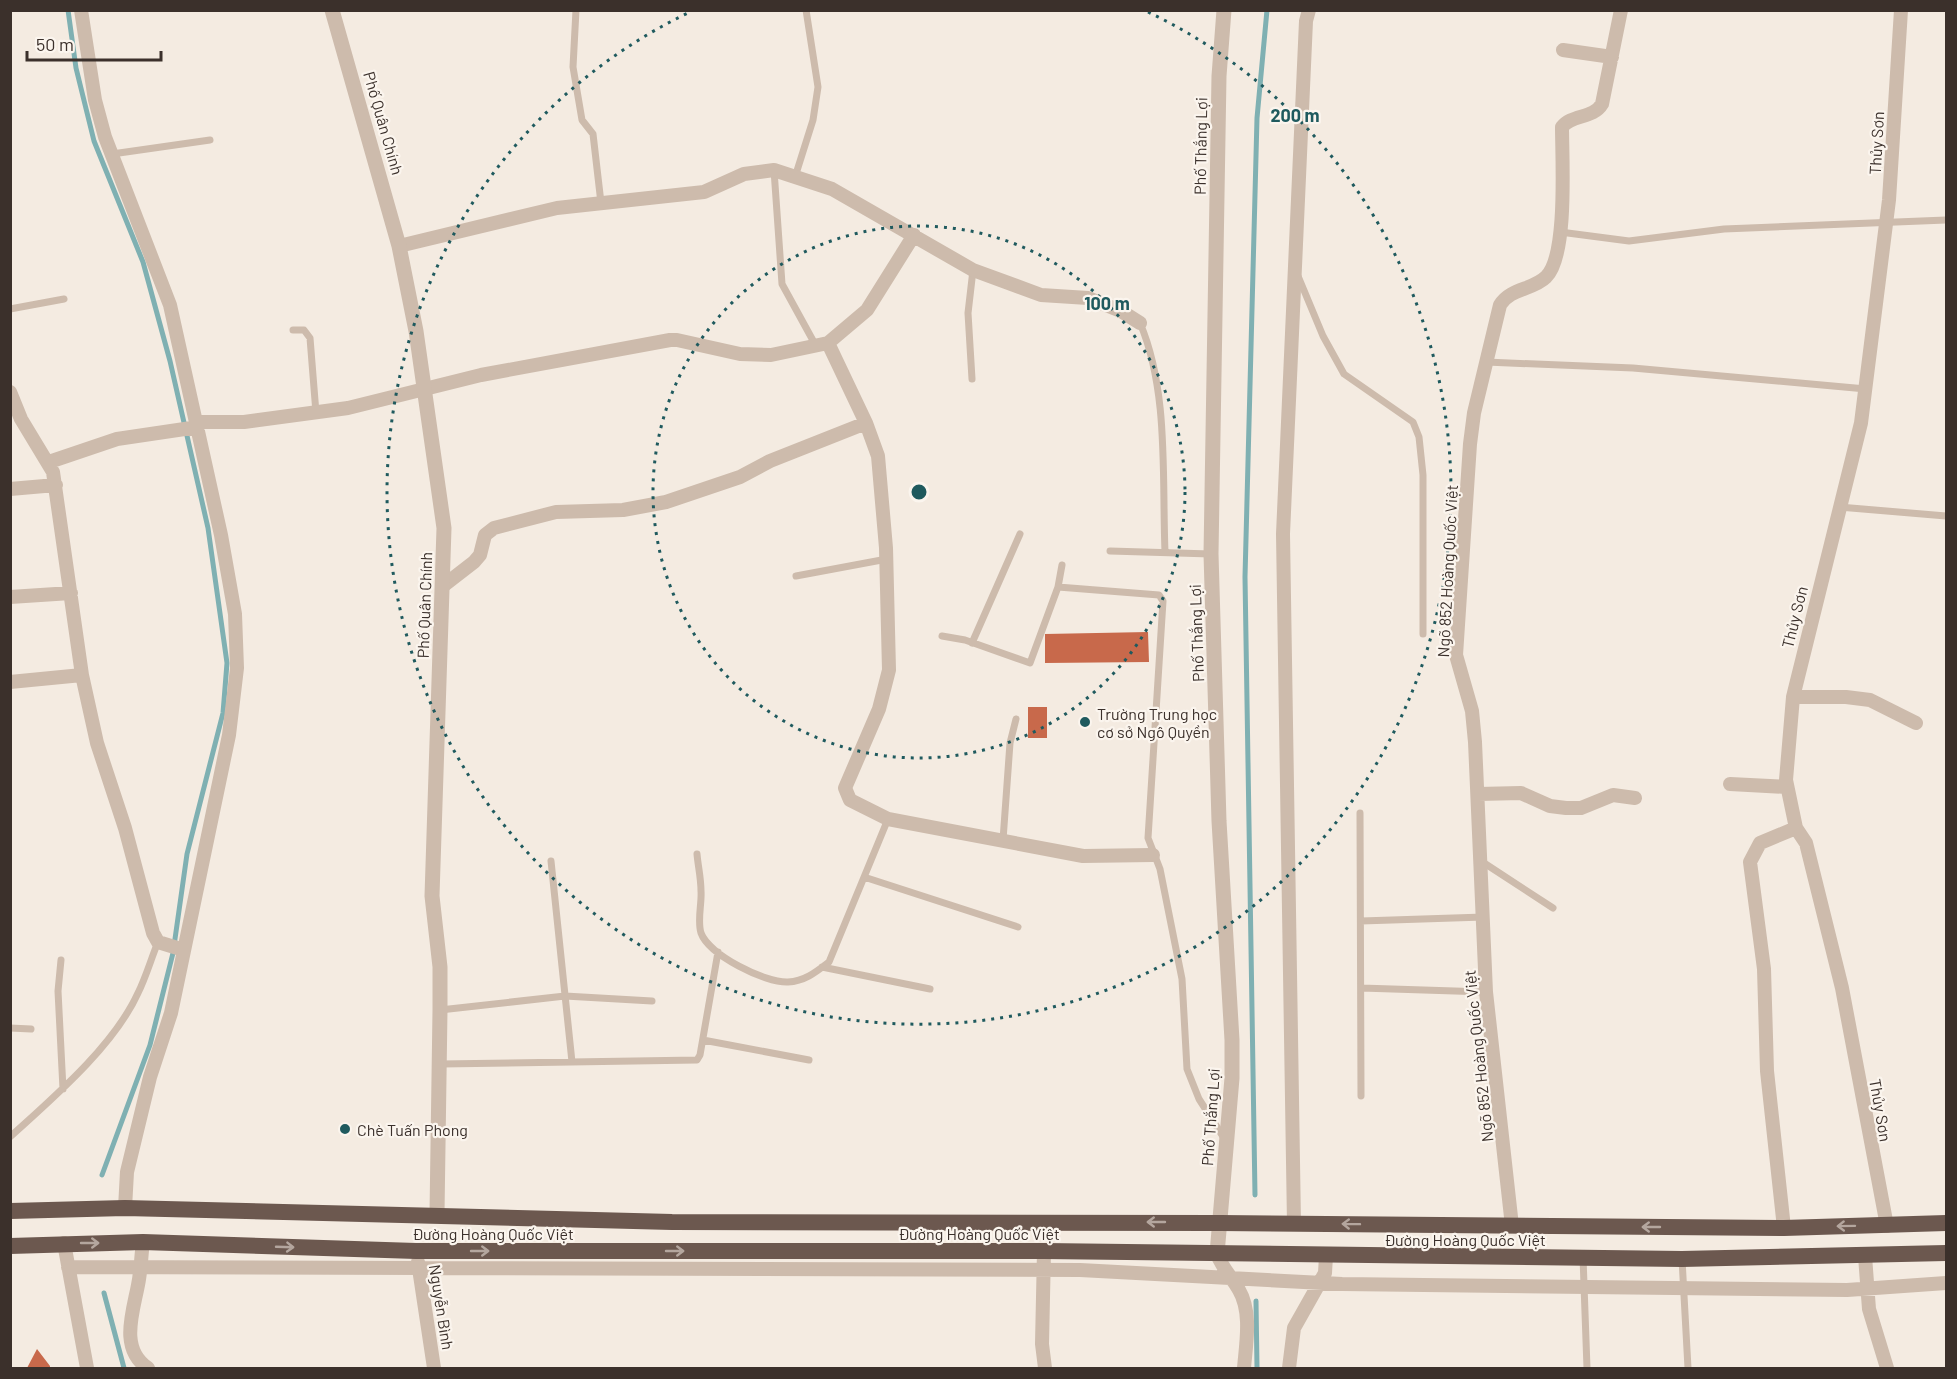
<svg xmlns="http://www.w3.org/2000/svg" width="1957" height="1379" viewBox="0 0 1957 1379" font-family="Barlow,sans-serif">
	<rect width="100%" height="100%" fill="#f4ebe1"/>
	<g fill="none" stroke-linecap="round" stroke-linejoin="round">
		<path stroke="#7fb0b2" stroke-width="5" d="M68,10L76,68L94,141L143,262L170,361L208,528L227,663L223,713L187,854L173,953L150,1045L102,1175
			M1255,1195L1245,577L1257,118L1267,10
			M104,1293L124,1368
			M1256,1301L1257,1368"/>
	</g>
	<path fill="#c8694b" d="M1148,632L1149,662L1045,663V634Z
		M1028,707H1047V738H1028Z
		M37,1349L50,1366V1368H27Z"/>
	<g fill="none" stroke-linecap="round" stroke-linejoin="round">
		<path stroke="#cdbbac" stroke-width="7" d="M576,10L573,67L582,120L593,134L601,203
			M112,154L210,140
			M774,170L782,284L816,346
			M795,177L813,120L818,87L806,10
			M1560,232L1629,241L1724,229L1946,220
			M1298,276L1323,336L1344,374L1413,422L1419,437L1423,475V634
			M10,309L64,299
			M1140,323C1169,391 1162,478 1165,552
			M293,330H304L310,338L316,413
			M1486,362L1633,368L1866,389
			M972,379L968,313L973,270
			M1839,507L1946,516
			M1110,551L1211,554
			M796,576L887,559
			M1058,587L1159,595L1163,601L1148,838L1160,869L1182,979L1187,1069L1199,1099L1224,1138
			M942,636L965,640L1030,663L1058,587L1062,565
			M972,643L1020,534
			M1360,813L1361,1096
			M1003,840L1010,743L1016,719
			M697,854C698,866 701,878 701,891C702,903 697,921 701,933C709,955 765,983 788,982C805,981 816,972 829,962L888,819
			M551,861L572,1062
			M1481,861L1553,908
			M864,877L1018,927
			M1361,921L1484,917
			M61,960L58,991L63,1089
			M822,967L930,989
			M1361,988L1486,992
			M440,1010L565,996L652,1001
			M10,1028L31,1029
			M703,1040L809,1060
			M441,1064L697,1060L700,1055L718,952
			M10,1137C53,1098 114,1046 138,993C146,977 151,959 158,942
			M1583,1257L1587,1368
			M1682,1259L1688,1368"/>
		<path stroke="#cdbbac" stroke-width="14" d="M81,10L95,100L105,137L170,305L221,535L235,614L237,668L229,735L171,1013L150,1077L127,1172L125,1208
			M1563,50L1612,57
			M399,246L557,208L704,192L744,174L774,170L832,189L973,270L1041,295L1088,298L1121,311L1140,323
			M828,343L866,423L878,456L886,548L889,670L879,709L845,788L850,800L888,819L1083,856L1153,855
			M10,392L21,419L53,472L82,675L97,743L125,828L153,933L158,942L184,950
			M197,422H244L348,408L481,375L670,340H677L740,354L771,355L828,343L867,310L914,235
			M49,462L117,439L198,427
			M10,489L56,485
			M443,586L474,562L480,555L485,535L494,528L556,512L623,510L666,502L740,477L770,461L866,423
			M10,597L71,593
			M10,682L82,675
			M1793,697H1846L1870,700L1916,723
			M1730,784L1787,787
			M1478,794L1521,793L1550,806L1566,808H1581L1613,795L1635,798
			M1294,1224L1283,534L1306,21L1309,10
			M1512,1226L1486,992L1475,742L1472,711L1456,655L1470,444L1474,413L1500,305C1510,288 1533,290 1546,277C1568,256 1562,159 1562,127C1572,114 1593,119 1602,104L1621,10
			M1887,1226L1842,988L1806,843L1796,828L1786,780L1793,697L1861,423L1889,200L1901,10
			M1784,1228L1767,1071L1764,969L1750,862L1760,843L1796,828
			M143,1242C141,1256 141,1271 138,1285C133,1312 119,1349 148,1368
			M64,1243L87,1368
			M1044,1251L1042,1344L1045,1368
			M1217,1254C1222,1268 1232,1277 1239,1290C1252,1312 1246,1344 1244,1368
			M1865,1256L1869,1309L1887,1368
			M418,1262L434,1368
			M68,1267L1080,1270L1342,1284L1847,1290L1946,1283
			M1289,1368L1294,1328L1325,1273L1326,1256"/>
		<path stroke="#cdbbac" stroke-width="15" d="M332,10L399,246L416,331L444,528L432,896L440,967V1010L437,1214
			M1217,1254L1232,1078V1040L1219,821L1211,554L1219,76L1224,10"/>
		<path stroke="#6c584f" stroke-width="16" d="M10,1211L125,1208L672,1222L1220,1223L1784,1228L1946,1223
			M10,1246L143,1242L416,1251H1044L1682,1259L1946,1253"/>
	</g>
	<defs><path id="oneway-shaft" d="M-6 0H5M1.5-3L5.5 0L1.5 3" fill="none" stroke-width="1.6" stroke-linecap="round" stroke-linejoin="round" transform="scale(1.5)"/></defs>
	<g stroke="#b4a69e">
		<use href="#oneway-shaft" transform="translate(1156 1222) rotate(-180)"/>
		<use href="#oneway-shaft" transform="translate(1351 1224) rotate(-179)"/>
		<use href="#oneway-shaft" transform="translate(1846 1226) rotate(179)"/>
		<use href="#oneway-shaft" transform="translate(1651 1227) rotate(-180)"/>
		<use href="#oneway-shaft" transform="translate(90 1243)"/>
		<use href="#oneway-shaft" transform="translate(285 1247) rotate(2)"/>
		<use href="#oneway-shaft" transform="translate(480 1251)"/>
		<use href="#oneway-shaft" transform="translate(675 1251)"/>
	</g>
	<g fill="none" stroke="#1f5a5e" stroke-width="3" stroke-dasharray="3 6">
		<circle cx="919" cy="492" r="266"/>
		<path d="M1148 12A532 532 0 1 1 690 12"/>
	</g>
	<g fill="#1f5a5e" stroke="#fbf5ee" stroke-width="2">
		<circle cx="1085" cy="722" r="6"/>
		<circle cx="345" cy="1129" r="6"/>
	</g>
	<g text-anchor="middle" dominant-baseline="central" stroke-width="4.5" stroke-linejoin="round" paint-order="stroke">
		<g font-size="16" fill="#3b302b" stroke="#fbf5ee">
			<text transform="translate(384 123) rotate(74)">Phố Quân Chính</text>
			<text transform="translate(1876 143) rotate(-87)">Thủy Sơn</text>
			<text transform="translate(1200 146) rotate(-89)">Phố Thắng Lợi</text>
			<text transform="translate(1447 571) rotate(-87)">Ngõ 852 Hoàng Quốc Việt</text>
			<text transform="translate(424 605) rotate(-88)">Phố Quân Chính</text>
			<text transform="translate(1794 617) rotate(-76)">Thủy Sơn</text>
			<text transform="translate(1196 633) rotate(-92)">Phố Thắng Lợi</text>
			<text transform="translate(1478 1056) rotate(-96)">Ngõ 852 Hoàng Quốc Việt</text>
			<text transform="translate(1881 1110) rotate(80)">Thủy Sơn</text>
			<text transform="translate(1210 1117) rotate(-86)">Phố Thắng Lợi</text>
			<text x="493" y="1233">Đường Hoàng Quốc Việt</text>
			<text x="979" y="1233">Đường Hoàng Quốc Việt</text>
			<text x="1465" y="1239">Đường Hoàng Quốc Việt</text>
			<text transform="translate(442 1307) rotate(81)">Nguyễn Bình</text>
		</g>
		<g font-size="16" fill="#3b302b" stroke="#fbf5ee" text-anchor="start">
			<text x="1097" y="713">Trường Trung học<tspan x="1097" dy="18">cơ sở Ngô Quyền</tspan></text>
			<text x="357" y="1129">Chè Tuấn Phong</text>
		</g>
	</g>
	<circle cx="919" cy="492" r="9" fill="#1f5a5e" stroke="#fbf5ee" stroke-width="3"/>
	<g font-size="18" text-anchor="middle" font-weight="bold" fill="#1f5a5e" stroke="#fbf5ee" stroke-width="4.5" stroke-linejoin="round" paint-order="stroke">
		<text x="1295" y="122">200 m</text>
		<text x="1107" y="310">100 m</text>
	</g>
	<rect width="1957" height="1379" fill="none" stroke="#3b302b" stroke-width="24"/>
	<path d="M27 51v9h134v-9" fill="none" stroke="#3b302b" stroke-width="3"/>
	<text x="36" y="51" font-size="18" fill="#3b302b" stroke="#fbf5ee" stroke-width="4.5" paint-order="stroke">50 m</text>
</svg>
